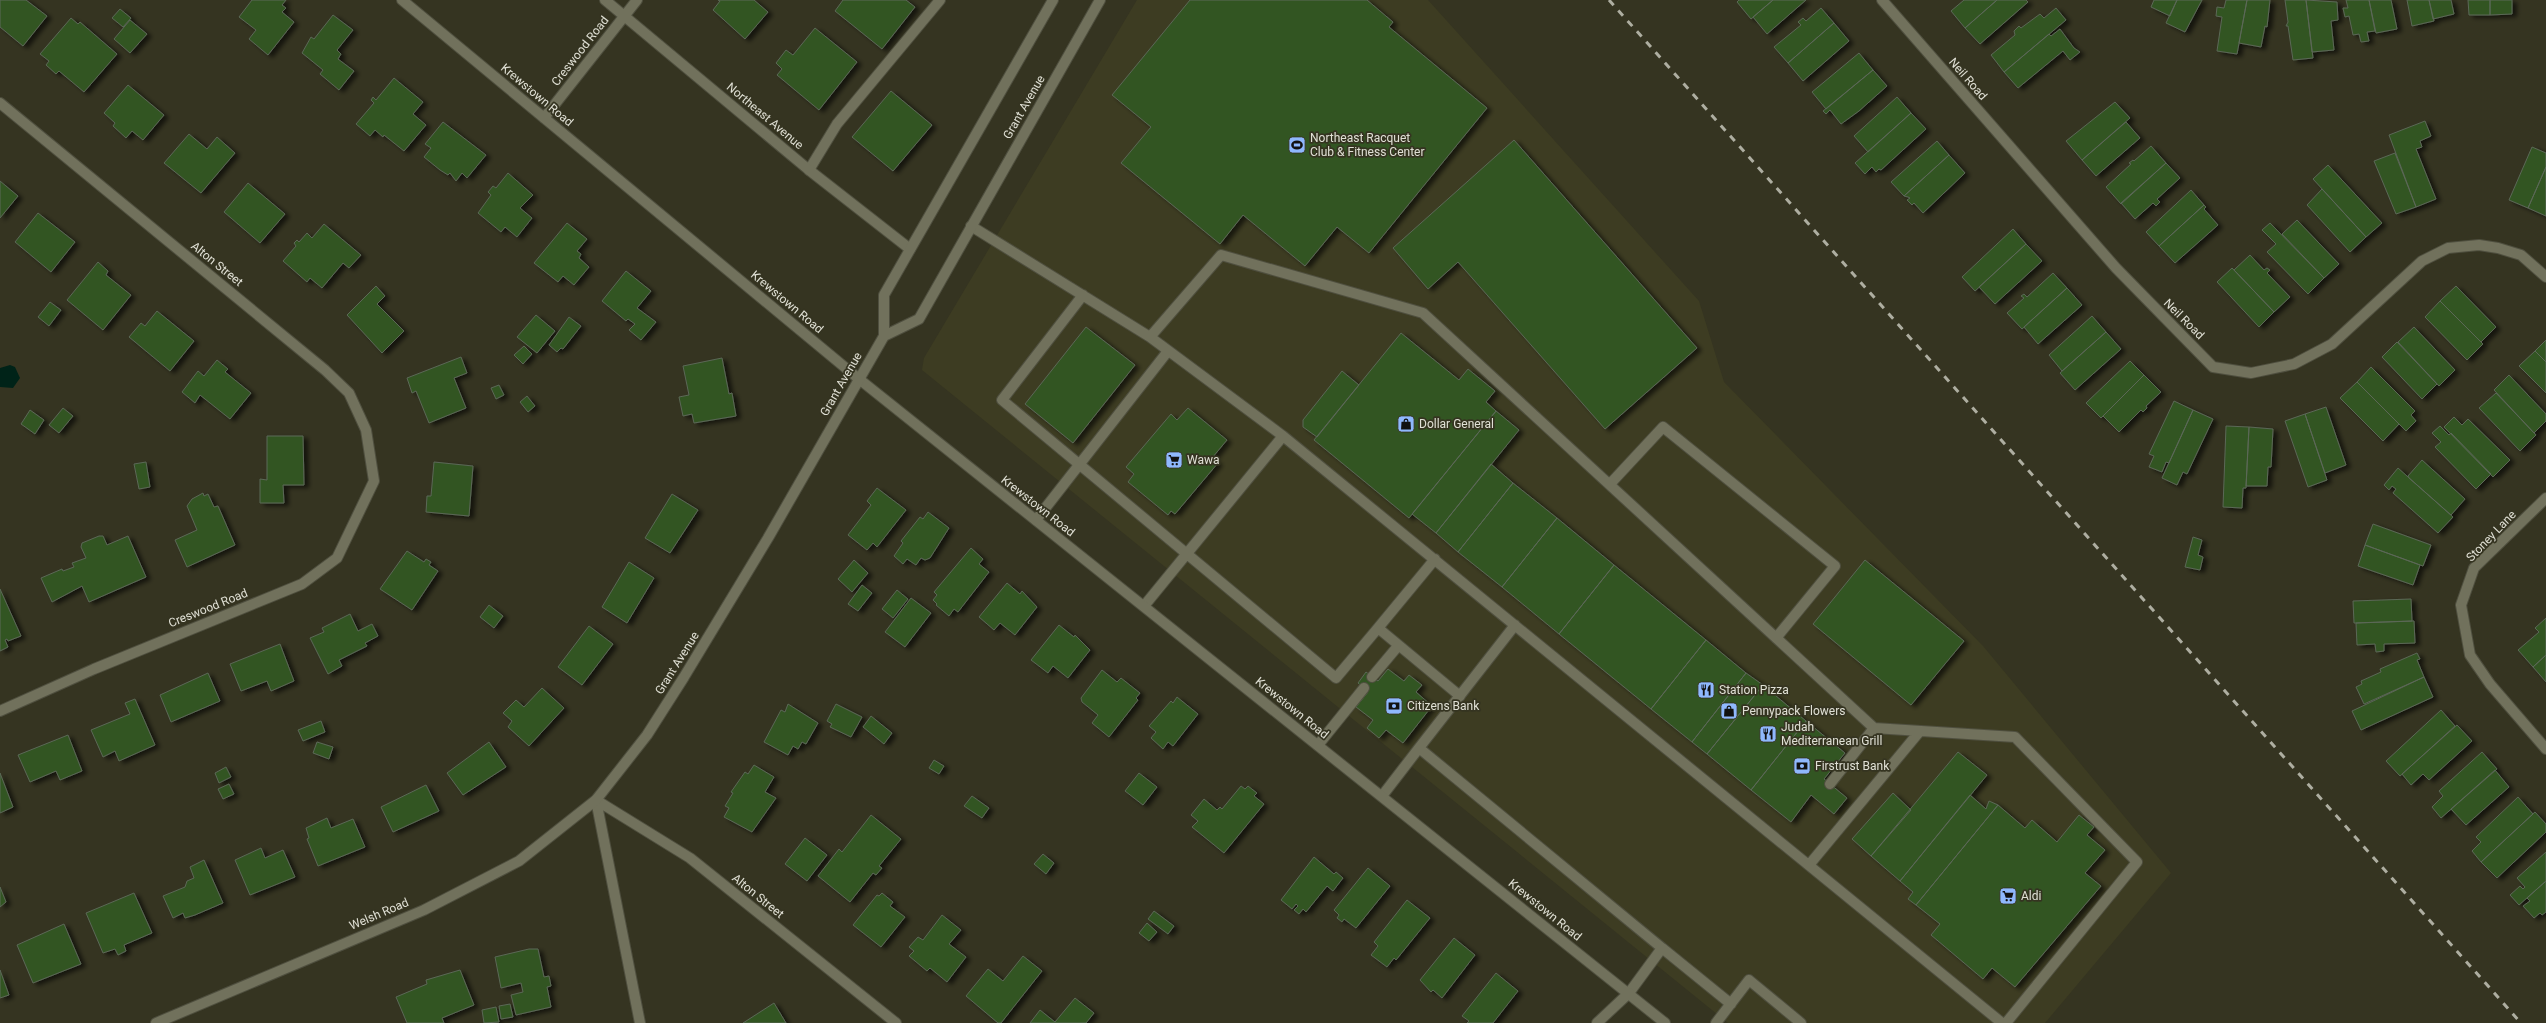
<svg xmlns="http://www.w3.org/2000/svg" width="2546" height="1023" viewBox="0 0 2546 1023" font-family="Roboto,sans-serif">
	<defs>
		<filter id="shadow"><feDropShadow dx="4.5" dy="2.5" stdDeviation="2" flood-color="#0009"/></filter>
	</defs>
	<rect width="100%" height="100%" fill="#353421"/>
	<path fill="#3d3c22" d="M1137,0H1428L1699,301L1724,382L1983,646L2171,873L2045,1023H1728L922,370L924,358Z"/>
	<path fill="#002318" d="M10,365L15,367L20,378L13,388L0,387V368Z"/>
	<path fill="#335424" stroke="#5b6856" filter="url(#shadow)" d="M0,0H26L47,16L23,46L0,27Z
		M252,0H286L282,5L286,8L282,12L294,22L268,55L249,39L256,30L239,17Z
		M718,0H754L768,12L745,39L713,10L720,1Z
		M843,0H906L915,7L882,49L835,11Z
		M1190,0H1367L1393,22L1389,27L1487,108L1369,253L1337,227L1305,266L1243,215L1220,244L1121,163L1151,127L1112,95Z
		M1739,0H1773L1751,19L1737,2Z
		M1773,0H1806L1767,34L1753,17Z
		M1964,0H1997L1965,28L1951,11Z
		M1997,0H2026L2028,2L1980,44L1965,28Z
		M2154,0H2177L2170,16L2151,7Z
		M2177,0H2202L2185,32L2166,23Z
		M2226,0H2247L2237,54L2217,51L2222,17L2216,16L2217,7L2224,8Z
		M2247,0H2270L2267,27L2265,26L2261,47L2239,43Z
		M2285,0H2306L2313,58L2293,60L2288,26H2286L2288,22Z
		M2306,0L2337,2L2338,20L2331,21L2334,50L2312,52Z
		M2346,0H2369L2375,31L2367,32L2369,41L2361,42L2359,34L2353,35L2349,16L2345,17L2343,8H2348Z
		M2369,0H2391L2397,29L2376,33Z
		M2407,0H2429L2434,21L2412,26Z
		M2429,0H2451L2454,14L2433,19Z
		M2468,0H2490V15H2469Z
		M2490,0H2512V14L2490,15Z
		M1821,8L1834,23L1788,63L1774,47L1801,25L1798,22L1803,18L1806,21Z
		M2056,8L2066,20L2004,72L1991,55L2015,35L2014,31L2019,26L2021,28L2040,14L2044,18Z
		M120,9L131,18L123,27L112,18Z
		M333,15L353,30L337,50L341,54L338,59L354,71L339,90L320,74L323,70L302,53L311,37L314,39Z
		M71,18L78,24L80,22L117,54L84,92L59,71L56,74L46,65L49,61L40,54Z
		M130,20L147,34L130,53L114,39Z
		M1834,23L1849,41L1803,81L1788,63Z
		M815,28L857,62L819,110L777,75L782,69L776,63L786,50L793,55Z
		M2060,29L2074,48L2080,52L2070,60L2063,51L2018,88L2004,72L2049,34L2051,36Z
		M1859,53L1873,70L1826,109L1812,92Z
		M1873,70L1887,86L1859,111L1841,124L1830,110L1826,114L1823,111Z
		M394,78L423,102L413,114L426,125L404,151L384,135L383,137L375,130L370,136L356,124L374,103L371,100L373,97L376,100Z
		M128,85L164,115L143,140L132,131L126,138L113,126L115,123L104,113Z
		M891,91L932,125L893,171L852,137Z
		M1897,97L1911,113L1868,152L1854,136Z
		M2115,102L2130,118L2082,160L2066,141Z
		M1911,113L1926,129L1881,170L1879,169L1876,172L1872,167L1865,174L1855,163Z
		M2425,121L2431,136L2420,141L2422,147L2416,149L2436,199L2416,207L2389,135Z
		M443,122L486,155L467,178L462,173L456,181L450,173L448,175L440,170L424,157L431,148L425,144Z
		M2126,122L2140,138L2096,176L2082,160Z
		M189,134L207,149L217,137L235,153L201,193L164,163Z
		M1514,140L1697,348L1605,429L1458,262L1428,289L1393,248Z
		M1937,141L1949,155L1904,196L1891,182Z
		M2151,146L2166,163L2121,204L2106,187L2131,164L2129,163L2133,160L2134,161Z
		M2532,147L2546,153V167L2528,208L2509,200Z
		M2395,153L2416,207L2396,214L2374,161Z
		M1949,155L1965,173L1923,213L1914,203L1912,205L1907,200L1910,198L1908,197L1904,196Z
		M2166,163L2180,178L2157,199L2160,202L2156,206L2153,203L2135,219L2121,203Z
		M2328,165L2382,223L2366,237L2313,179Z
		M2546,167V216L2528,208Z
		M508,173L533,195L520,208L532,218L517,237L505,227L501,232L478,213L491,195L488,192L493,186L496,188Z
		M0,181L18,196L0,218Z
		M248,183L285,214L260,243L224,212Z
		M2322,189L2366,237L2350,252L2307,205Z
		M2191,190L2204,205L2159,246L2146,232Z
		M2204,205L2206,207L2204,209L2218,225L2175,263L2159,246Z
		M38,213L75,242L51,272L15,242Z
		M2297,220L2339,264L2324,278L2282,234Z
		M567,223L587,239L577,251L581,254L579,258L589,267L574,285L563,276L558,282L534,263Z
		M2270,223L2324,278L2308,294L2267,252L2276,244L2262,230Z
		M324,224L361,255L349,268L343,263L322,288L310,278L307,282L283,261L296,246L294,243L297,240L299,242L307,233L312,238Z
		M2013,229L2026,244L1975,291L1962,277Z
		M2026,244L2042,261L1995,304L1979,287Z
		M2250,255L2264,270L2267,268L2270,270L2267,273L2290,297L2274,312L2234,270Z
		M98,262L108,271L106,275L131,295L103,330L67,300Z
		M2232,268L2274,312L2259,327L2217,282Z
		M626,271L651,291L637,308L656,322L641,340L629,330L635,324L628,319L626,321L602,301Z
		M2053,273L2067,288L2022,329L2007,313L2024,298L2021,296L2024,294L2027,297Z
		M376,286L385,296L377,304L404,331L382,353L347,315Z
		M2456,286L2496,327L2481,342L2440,301Z
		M2067,288L2082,305L2038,344L2024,327Z
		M2440,301L2483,344L2467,360L2425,317Z
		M50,302L61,310L49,326L38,317Z
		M157,311L194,341L170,371L129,337L141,323L145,326Z
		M536,315L555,331L537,353L517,337Z
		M2092,316L2106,332L2062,371L2049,355Z
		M569,317L581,326L563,349L561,348L557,352L549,345Z
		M1086,327L1135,365L1073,443L1025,404Z
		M2414,327L2455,370L2439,386L2398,342Z
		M2106,332L2121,349L2075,390L2060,373Z
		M1401,333L1459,380L1468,369L1495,391L1486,402L1496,411L1409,518L1314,440Z
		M2546,340V362L2535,351Z
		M2397,342L2437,384L2422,399L2382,357Z
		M524,346L532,354L523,364L514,355Z
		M2535,351L2546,362V393L2519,366Z
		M461,357L467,373L454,378L466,408L429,423L416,391L412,393L407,378Z
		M722,358L729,394L732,393L736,416L694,423L692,414L683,416L679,397L689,395L683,366Z
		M217,360L228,369L225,372L251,393L230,419L200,395L195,403L182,392L198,371L204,376Z
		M2130,361L2144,375L2101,418L2086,403Z
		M2371,367L2415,411L2411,415L2416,421L2406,431L2357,382Z
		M1342,371L1359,385L1317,437L1303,427V420Z
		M2144,375L2161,392L2146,406L2147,408L2143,412L2141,410L2119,432L2103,416Z
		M2509,375L2546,414V421L2534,433L2494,390Z
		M2357,382L2399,424L2383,441L2340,398Z
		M499,385L504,395L496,399L491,388Z
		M2496,393L2536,435L2520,451L2479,408Z
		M527,396L535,406L528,412L520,402Z
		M2174,401L2193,410L2169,463L2166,462L2162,472L2149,467L2154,456L2149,454Z
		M2326,407L2346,465L2325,473L2305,414Z
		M63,408L73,416L59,433L49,425Z
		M1188,408L1227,440L1212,458L1218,463L1175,514L1171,511L1168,515L1128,482L1134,474L1126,467L1171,414L1177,420Z
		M30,410L44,420L35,434L21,424Z
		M2193,410L2213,419L2187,474L2183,472L2177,485L2162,478Z
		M1496,411L1519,430L1436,533L1412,514Z
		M2305,414L2327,480L2308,487L2285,421Z
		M2454,417L2462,425L2468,419L2510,460L2493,477L2444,427Z
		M2226,426L2249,427L2246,488H2243L2242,508L2223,507Z
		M2440,426L2449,435L2451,433L2491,474L2476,489L2435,447L2441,442L2432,433Z
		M2249,427L2273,429L2271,467H2268L2267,486H2246Z
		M267,436H303L304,485H283L284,503H260V479L267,480Z
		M2422,460L2465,499L2451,515L2409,478L2408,476Z
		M146,462L150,487L139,489L134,464Z
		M434,462L473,466L469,516L426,512L427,496H431Z
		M1491,464L1513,483L1458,552L1436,533Z
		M2398,468L2453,517L2438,533L2393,493L2396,489L2392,486L2389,490L2384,485Z
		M1513,483L1557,518L1502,587L1458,552Z
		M877,488L906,510L877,547L873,543L867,550L848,535L871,505L867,501Z
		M203,493L204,496L208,494L214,507L218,506L235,545L187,567L175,540L197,530L187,506L192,499Z
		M672,494L698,510L670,553L645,538Z
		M928,512L949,528L930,558L925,560L921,558L916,565L907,559L903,564L894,556L903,543L901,541L920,517L923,519Z
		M1557,518L1614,565L1559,634L1502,587Z
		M2373,524L2431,545L2423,566L2365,545Z
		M99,536H103L107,545L128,536L146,577L89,602L82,586L52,602L41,578L62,569L63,571L74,567L72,563L86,558L81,547L82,543Z
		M2193,537L2202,540L2198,555L2203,557L2200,570L2185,567Z
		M2365,545L2420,565L2413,585L2358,566Z
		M971,548L983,559L979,564L989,572L958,612L954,609L949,616L936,605L937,604L933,600L937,595L934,592Z
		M407,551L424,562L426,559L431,562L429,565L438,571L412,610L380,589Z
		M854,560L868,573L852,592L838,579Z
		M1865,560L1964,641L1911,705L1813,624Z
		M629,562L654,578L627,623L602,607Z
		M1614,565L1706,640L1651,709L1559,634Z
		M1007,583L1020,594L1022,591L1037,607L1015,635L1000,623L994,630L979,617Z
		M862,585L872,593L858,611L848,604Z
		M0,589L21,636L8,641L7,639L5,640L8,647L0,651Z
		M897,590L908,599L893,618L882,609Z
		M911,598L931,613L905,647L885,632Z
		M2411,599L2412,621L2354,623L2353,601Z
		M489,605L503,616L494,628L480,617Z
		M350,614L358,631L372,624L378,636L365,643L367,646L339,660L342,666L328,674L310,638L324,632L322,628Z
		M2546,618V655L2533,667L2518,650L2539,632L2535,628Z
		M2414,621L2415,643L2384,644V651L2376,652L2375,644L2357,645L2356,623Z
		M1059,625L1074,637L1075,635L1090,650L1068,678L1053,666L1048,673L1031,660Z
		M589,626L613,644L582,685L558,667Z
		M1706,640L1746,673L1692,742L1651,709Z
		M280,644L294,681L271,691L267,681L241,691L230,664Z
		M2417,653L2420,659L2417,660L2424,677L2364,704L2356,687L2362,684L2361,681L2381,672L2380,669Z
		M2546,655V682L2533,667Z
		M1388,669L1404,681L1409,675L1422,685L1416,692L1432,706L1403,743L1386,730L1379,738L1367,728L1373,720L1356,707L1368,692L1358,683L1366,672L1378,681Z
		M1102,670L1117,682L1121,678L1140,693L1136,698L1138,700L1109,737L1092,723L1098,715L1082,702L1081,698Z
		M208,673L220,701L171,722L160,695Z
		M1746,673L1763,685L1707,754L1692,742Z
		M2424,677L2433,697L2361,730L2352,711Z
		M1763,685L1806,721L1751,790L1707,754Z
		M542,688L564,708L529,746L508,727L512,721L503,713L516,700L524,707Z
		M1177,697L1198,714L1173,746L1168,742L1163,749L1151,738L1156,732L1149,726L1171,701L1173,703Z
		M135,699L155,745L119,761L115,751L103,757L91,730L130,714L125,703Z
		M788,704L818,723L806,744L802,742L798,749L793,746L788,755L764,742L781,710L785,712Z
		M836,704L862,717L851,737L830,727L832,724L827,721Z
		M2441,710L2455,726L2400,776L2386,761Z
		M871,716L892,733L884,744L863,727Z
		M321,721L325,732L303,741L298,730Z
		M1806,721L1845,753L1824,779L1847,798L1834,814L1811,795L1791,822L1751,790Z
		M2457,725L2472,741L2429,780L2423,774L2411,785L2402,774Z
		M68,735L82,771L60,780L56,771L30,782L18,755Z
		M317,742L333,747L329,759L313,753Z
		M489,742L506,767L463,795L447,773Z
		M1958,752L1987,775L1900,881L1871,856Z
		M2482,752L2497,769L2441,818L2432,807L2443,796L2439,791Z
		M934,760L944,766L939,774L929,768Z
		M754,765L774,777L765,792L776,798L752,832L724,817L729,808L725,806L733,793L731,792L745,772L748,774Z
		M226,767L231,777L219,783L215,773Z
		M2495,770L2509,787L2466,825L2451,809Z
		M0,773L13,807L0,813Z
		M1139,773L1157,787L1143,805L1125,791Z
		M229,784L234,794L223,799L218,789Z
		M426,785L439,811L393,832L381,807Z
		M1241,786L1245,789L1248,786L1257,793L1254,796L1264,804L1224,853L1192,827L1198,821L1191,815L1204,799L1217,810L1220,807L1222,809Z
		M1893,793L1911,810L1871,856L1852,839Z
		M1970,795L1986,809L1989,801L1998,805L1916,905L1908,899L1913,892L1900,881Z
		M972,796L989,808L982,818L964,806Z
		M2518,797L2533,814L2481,862L2472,851L2481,842L2476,837Z
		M1998,805L2025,828L2032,820L2057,842L2079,815L2094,827L2087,835L2105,850L2085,873L2101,886L2015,987L1992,968L1983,979L1931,935L1940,924L1916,905Z
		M2535,812L2546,824V832L2497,878L2481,862Z
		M871,815L901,839L879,866L882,868L876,875L873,873L850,902L818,876L839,849L842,852Z
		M327,818L331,828L353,819L365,847L318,866L307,839L309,838L306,828Z
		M805,838L827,855L807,881L785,864Z
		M261,848L265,858L283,850L295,877L250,895L235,860Z
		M2546,852V881L2519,905L2510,895L2520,886L2523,889L2525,887L2517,878Z
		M1043,854L1054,863L1046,874L1034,864Z
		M1314,857L1334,874L1336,872L1343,878L1333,891L1327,886L1306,912L1303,909L1299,914L1294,910L1298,906L1296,904L1292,909L1281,900Z
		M204,860L223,903L195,915L185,918L183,913L173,918L163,896L185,887L187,881L194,878L190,867Z
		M1368,868L1390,886L1356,928L1344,919L1342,922L1337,918L1339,915L1334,910Z
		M2546,881V912L2542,915L2540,913L2534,918L2523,906L2530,901L2527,898Z
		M0,887L6,902L0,907Z
		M134,893L152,933L124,945L126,951L118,955L115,949L103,953L86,913Z
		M882,893L893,902L890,906L905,917L881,947L853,925L877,895L879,896Z
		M1407,900L1430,918L1396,960L1394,958L1387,967L1371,955L1378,946L1374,942Z
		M1154,911L1174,926L1168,934L1148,919Z
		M942,915L961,930L949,944L966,957L947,982L930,968L927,971L909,956L914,951L909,947L918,937L923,940Z
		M1147,923L1157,932L1149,941L1139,933Z
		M64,924L81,964L33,983L17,945Z
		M1454,938L1475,955L1442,998L1433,990L1431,992L1420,980Z
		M529,949H538L544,977L549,976L551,986L547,987L551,1007L516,1015L511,995L523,992L521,983L501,988L495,957Z
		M1023,956L1042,971L1001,1023H998L966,996L988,969L1003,981Z
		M0,970L9,995L0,998Z
		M460,970L474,1005L442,1018L444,1023H407L396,997L427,984L426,980Z
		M1496,973L1518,991L1493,1023H1467L1469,1021L1462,1016Z
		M1075,998L1094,1013L1086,1023H1030L1040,1010L1055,1022Z
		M774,1003L786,1023H743Z
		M510,1004L513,1017L501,1019L499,1006Z
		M496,1007L499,1022L484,1023L482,1010Z"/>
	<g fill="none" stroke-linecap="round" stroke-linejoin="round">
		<g stroke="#4f4f3f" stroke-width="12">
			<path id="lane" d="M809,170L837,124L940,0
				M971,226L1150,337L1221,255L1423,313L1874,728L2015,737L2137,862L2006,1023
				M1083,295L1002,400L1336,678L1378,628
				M1150,337L1283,436L2002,1023
				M1610,484L1663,427L1835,566L1776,638
				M1036,520L1168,351
				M1435,559L1378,628L1460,696
				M1144,606L1283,436
				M1372,677L1398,646
				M1318,745L1364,688
				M1419,748L1515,625
				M1830,784L1874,728
				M1382,796L1419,748L1662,948
				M1809,865L1920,731
				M1629,993L1662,948L1731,1004
				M1716,1023L1749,980L1801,1023"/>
		</g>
		<g stroke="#4f4f3f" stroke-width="12">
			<path id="street" d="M402,0L859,379L1665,1023
				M605,0L809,170L910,249
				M1882,0L2116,268L2213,367L2251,373L2294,364L2332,344L2422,261L2448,248L2479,245L2498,248L2521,255L2546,277
				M0,103L325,370L349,393L366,430L374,481L337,558L302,584L94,669L0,711
				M544,118L637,0
				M2546,498L2474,568L2461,605L2470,655L2490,684L2546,749
				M596,800L690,858L896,1023
				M596,800L640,1023
				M1597,1023L1629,993"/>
		</g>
		<g stroke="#4f4f3f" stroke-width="12">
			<path id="secondary" d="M884,336L919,319L1100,0
				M156,1023L424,910L519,861L596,800L647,735L684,677L768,538L884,336V295L1053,0"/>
		</g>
		<use href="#lane" stroke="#71715c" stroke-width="10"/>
		<use href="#street" stroke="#71715c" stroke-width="10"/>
		<use href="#secondary" stroke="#71715c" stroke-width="10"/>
		<path stroke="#aeaea1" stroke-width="3" stroke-dasharray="7 7" stroke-linecap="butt" d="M1609,0L2521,1023"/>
	</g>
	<defs>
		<g id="stadium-square" transform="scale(0.9)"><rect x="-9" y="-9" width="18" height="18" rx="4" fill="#8fb8fd" stroke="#353421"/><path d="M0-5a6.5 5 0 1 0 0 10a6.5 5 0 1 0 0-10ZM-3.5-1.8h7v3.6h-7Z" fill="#111"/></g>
		<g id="shop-square" transform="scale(0.9)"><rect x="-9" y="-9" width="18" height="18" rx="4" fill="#8fb8fd" stroke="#353421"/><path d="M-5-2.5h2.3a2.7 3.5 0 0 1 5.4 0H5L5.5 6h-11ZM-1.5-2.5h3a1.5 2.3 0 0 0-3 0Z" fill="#111"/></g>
		<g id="supermarket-square" transform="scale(0.9)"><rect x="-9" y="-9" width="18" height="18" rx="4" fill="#8fb8fd" stroke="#353421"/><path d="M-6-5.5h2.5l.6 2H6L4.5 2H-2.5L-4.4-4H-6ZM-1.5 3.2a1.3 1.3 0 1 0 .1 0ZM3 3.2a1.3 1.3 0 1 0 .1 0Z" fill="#111"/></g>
		<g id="restaurant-square" transform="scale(0.9)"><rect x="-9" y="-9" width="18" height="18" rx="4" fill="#8fb8fd" stroke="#353421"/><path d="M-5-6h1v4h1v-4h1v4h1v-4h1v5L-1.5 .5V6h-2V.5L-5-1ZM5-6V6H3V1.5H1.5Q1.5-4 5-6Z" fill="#111"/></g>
		<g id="bank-square" transform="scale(0.9)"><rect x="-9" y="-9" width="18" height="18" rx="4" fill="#8fb8fd" stroke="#353421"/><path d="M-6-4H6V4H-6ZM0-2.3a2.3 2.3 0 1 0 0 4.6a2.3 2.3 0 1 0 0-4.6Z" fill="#111"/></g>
	</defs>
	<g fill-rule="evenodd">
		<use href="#stadium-square" x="1297" y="145"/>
		<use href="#shop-square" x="1406" y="424"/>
		<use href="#supermarket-square" x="1174" y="460"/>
		<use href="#restaurant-square" x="1706" y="690"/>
		<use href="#bank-square" x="1394" y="706"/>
		<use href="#shop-square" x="1729" y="711"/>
		<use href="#restaurant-square" x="1768" y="734"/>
		<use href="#bank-square" x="1802" y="766"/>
		<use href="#supermarket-square" x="2008" y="896"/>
	</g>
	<g text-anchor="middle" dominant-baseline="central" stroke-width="3.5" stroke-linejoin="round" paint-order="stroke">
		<g font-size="12" fill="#e0e0d5" stroke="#353421">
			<text transform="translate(580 51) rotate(-52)">Creswood Road</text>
			<text transform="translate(1968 79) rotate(49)">Neil Road</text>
			<text transform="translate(537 95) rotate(40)">Krewstown Road</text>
			<text transform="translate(1024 107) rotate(-60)">Grant Avenue</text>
			<text transform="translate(765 116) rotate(40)">Northeast Avenue</text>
			<text transform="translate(217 264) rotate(39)">Alton Street</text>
			<text transform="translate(787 302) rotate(40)">Krewstown Road</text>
			<text transform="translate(2184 319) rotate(45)">Neil Road</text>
			<text transform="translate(841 384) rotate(-60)">Grant Avenue</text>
			<text transform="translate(1038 506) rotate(38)">Krewstown Road</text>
			<text transform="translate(2491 536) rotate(-46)">Stoney Lane</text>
			<text transform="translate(208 608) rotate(-22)">Creswood Road</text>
			<text transform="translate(677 663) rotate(-58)">Grant Avenue</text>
			<text transform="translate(1292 708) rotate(39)">Krewstown Road</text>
			<text transform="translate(758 896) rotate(39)">Alton Street</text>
			<text transform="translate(1545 910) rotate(39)">Krewstown Road</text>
			<text transform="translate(379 914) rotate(-23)">Welsh Road</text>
		</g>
		<g font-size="12" fill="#e0e0d5" stroke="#353421" text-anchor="start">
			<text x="1310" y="138">Northeast Racquet<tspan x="1310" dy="14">Club &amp; Fitness Center</tspan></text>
			<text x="1419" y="424">Dollar General</text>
			<text x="1187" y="460">Wawa</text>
			<text x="1719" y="690">Station Pizza</text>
			<text x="1407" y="706">Citizens Bank</text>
			<text x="1742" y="711">Pennypack Flowers</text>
			<text x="1781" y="727">Judah<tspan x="1781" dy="14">Mediterranean Grill</tspan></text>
			<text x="1815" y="766">Firstrust Bank</text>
			<text x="2021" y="896">Aldi</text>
		</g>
	</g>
</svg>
